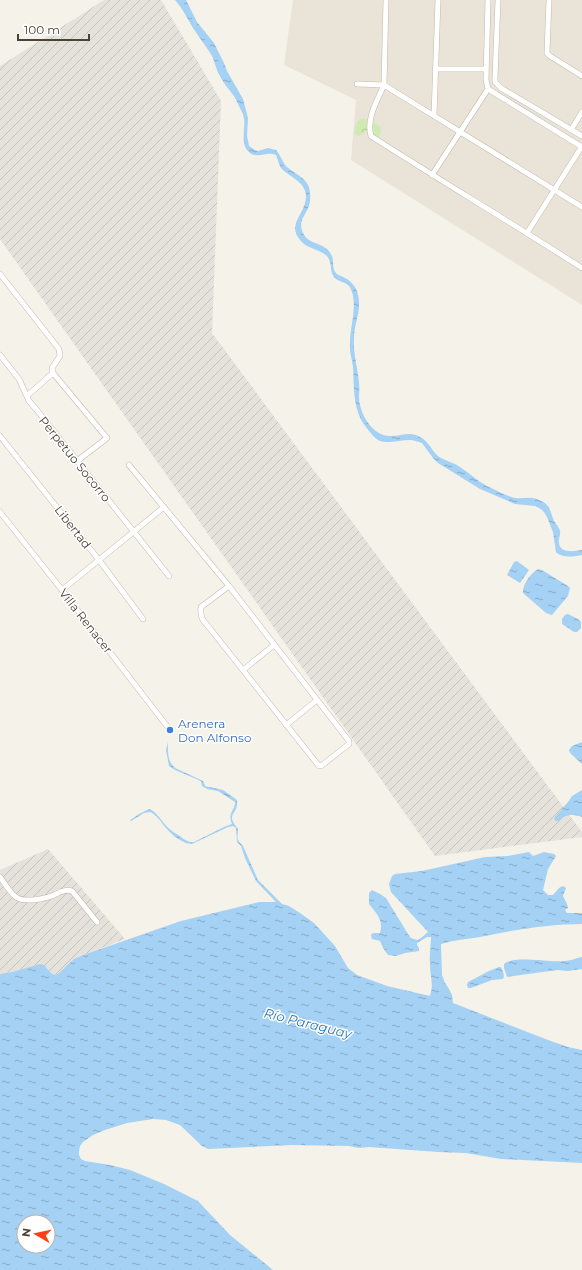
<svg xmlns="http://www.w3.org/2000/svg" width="582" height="1270" viewBox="0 0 582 1270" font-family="Montserrat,sans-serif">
	<defs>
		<pattern id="industrial-furrows" width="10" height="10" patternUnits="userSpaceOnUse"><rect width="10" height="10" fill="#e5e1db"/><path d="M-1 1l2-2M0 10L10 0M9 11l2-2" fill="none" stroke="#c6c2bd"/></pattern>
		<pattern id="forest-crowns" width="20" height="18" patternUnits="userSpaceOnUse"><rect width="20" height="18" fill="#cfebb1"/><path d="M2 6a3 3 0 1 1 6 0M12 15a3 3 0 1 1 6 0" fill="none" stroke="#b3cb99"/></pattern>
		<pattern id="water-ripples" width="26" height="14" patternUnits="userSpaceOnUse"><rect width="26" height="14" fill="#a4d1f4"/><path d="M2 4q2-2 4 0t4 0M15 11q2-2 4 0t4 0" fill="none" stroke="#88abc6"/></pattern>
	</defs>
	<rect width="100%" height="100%" fill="#f5f2e9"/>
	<path fill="#e9e4d7" d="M293,0H582V305L351,160L356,100L284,65Z"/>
	<path fill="url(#industrial-furrows)" d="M104,0H161L221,101L212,333L582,832V837L435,856L0,239V66Z
		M48,849L125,939L86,954L74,959L59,973L55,975L51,973L47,968L40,964L12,972L0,974V870Z"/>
	<path fill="url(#forest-crowns)" d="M361,118L368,120L380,126C382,131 380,137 376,140H372L369,137L368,130L359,136L355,135C353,128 357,123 361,118Z"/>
	<path fill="url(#water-ripples)" fill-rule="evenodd" d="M175,0H186L197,22L214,43L224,63L227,71L243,99L248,118L247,136L249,146L255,150L258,151L268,148L276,150C280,155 282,160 285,165C292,173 303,175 308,185C311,191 311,202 308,208C304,218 298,221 303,233C308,244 320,242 328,250C336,259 331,264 335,272C337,275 342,276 345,278C350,280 355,286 357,291C363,311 354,320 354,339C353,354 358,369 359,383C360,391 358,398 360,405C363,419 375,437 391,436C402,436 410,431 420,437C430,442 433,454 441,458C445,460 450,462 455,464C466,470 476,480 487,486C496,490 506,496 515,498C523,499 531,496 539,500C550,504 550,511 554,521C556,524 559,527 560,531C561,535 558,539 559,543C560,554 575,551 582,550V555C574,557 562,558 556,552L553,532L547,517L544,512L541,509L535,506L515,504L480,489L438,463L433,458L422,443C418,442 414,440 410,440C400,440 389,444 380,441C375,439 372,434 369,431C365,426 361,421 359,415C353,400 354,383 353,367C352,359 349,351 350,343C350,326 357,309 352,292C349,280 340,284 334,277C329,271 333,261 326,255C318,249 306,248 300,240C286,223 307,213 306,195C305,182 290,177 282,169C279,166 278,159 276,155C267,151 258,159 250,153C237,143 249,125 242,112C239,107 237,101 234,96C229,89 223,83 220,76C216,70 215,62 212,56C207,47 200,39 195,31C188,20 183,9 175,0Z
		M517,561L529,570L520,583L507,575L514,562Z
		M538,569L542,570L568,586L570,588L568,596L552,615L546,613L523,593C522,585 531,573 538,569Z
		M568,614L578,619L581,622V628L577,632H574L562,624V619L565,615Z
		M168,742C168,751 167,761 175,768L203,781L205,786L223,790L237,800C239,816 224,812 238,829C238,839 235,838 243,846L258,880L282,904L289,906L300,913L314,923L335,946L348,968L357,975L387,986L430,996C434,983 430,977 430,964C429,955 431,946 431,937H427L417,943V945L419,948V951L405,953L396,956L388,955L383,948L380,941L372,939L371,935L373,933H380C384,920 376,913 369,904V893L372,890L380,894L386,898L408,934L411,938L417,940L421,938L428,932L391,892L389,884L392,876L395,874L422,871L485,857L508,856L529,852L533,856L544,852L554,854L556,856L548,869L543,890L548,895H553L559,888L563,886L566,888L563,896L567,904L568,908L565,910L567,913H582V924C548,924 514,930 480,937C467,939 454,940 441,944L442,975L445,983L449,989L452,995L453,1003L548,1040L568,1047L582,1050V1163L501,1159L466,1153L438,1152L369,1147L359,1148L349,1146L292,1145L208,1149L202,1146L180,1125L166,1120L153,1119L127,1123L105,1130L93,1135L83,1142L80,1146L79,1151V1155L81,1159L85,1161L110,1165L130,1170L164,1184L198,1201L230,1235L273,1270H0V974L12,972L40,964L44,965L51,973L55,975L59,973L74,959L86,954L181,921L259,902H276L256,881L245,858L241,846L237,842L236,828L233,826L228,827L192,844C183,844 172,835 166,828C161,822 157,815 150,812L144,813L131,821L130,820L139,814L149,809C159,813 163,825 172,831C174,833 177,834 180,836C185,840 187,842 194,842L224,827L232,824C227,812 235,811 235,802L218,791L207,789L202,786L201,781L175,770L169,766L166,750ZM24,1222H48V1246H24Z
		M582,742V764L570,753L569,750L572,746Z
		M582,790V817C574,814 565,814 559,821H556L554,819L555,817L568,802L572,796Z
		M582,957V969L568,971L557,970L507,977L504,968V964C515,955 549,963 564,961C570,961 576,958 582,957Z
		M499,967H501C503,971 505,976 503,979L492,980L471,988H468L467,985L468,982L489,971Z"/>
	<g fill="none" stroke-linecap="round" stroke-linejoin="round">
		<g stroke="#c1baab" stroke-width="6">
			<path id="minor" d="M386,0L384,85L582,207
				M488,0L486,80L488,89L582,147
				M498,0L495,78V82L501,88L582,136
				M549,0L547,53L550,56L582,76
				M435,69H486
				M357,84L384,85C377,101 366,119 371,136C441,181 512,223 582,268
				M434,116L438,0
				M571,130L582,112
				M432,175L488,89
				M527,233L582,146
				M0,274L59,349L60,356L52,368L53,373L107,438L77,461
				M0,355L19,379L29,401L36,409L169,576
				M28,395L53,373
				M0,436L99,560L143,619
				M129,465L229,586L349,741V744L321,766H319L208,626C202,620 200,616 201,607L229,586
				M0,512L62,590L170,730
				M62,590L164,507
				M243,670L274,645
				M286,725L317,700
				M0,877C5,883 9,892 16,897C24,903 45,899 54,895C60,892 66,889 72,891L97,922"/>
		</g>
		<use href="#minor" stroke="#fff" stroke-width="5"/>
	</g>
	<circle fill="#3f7fe0" stroke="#fff" stroke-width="1.5" cx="170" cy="730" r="4"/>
	<g text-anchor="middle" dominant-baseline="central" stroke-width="3" stroke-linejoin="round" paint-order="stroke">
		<g font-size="12" fill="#4a4337" stroke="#fff">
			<text transform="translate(75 459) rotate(51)">Perpetuo Socorro</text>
			<text transform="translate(73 527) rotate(52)">Libertad</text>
			<text transform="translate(86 621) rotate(52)">Villa Renacer</text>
		</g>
		<g font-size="12" fill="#366cbe" stroke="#fff" text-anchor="start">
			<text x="178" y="723">Arenera<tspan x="178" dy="14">Don Alfonso</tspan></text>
		</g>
		<g font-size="13" font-style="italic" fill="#2a7abb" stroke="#fff">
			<text transform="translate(308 1023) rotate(14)">Río Paraguay</text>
		</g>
	</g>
	<g transform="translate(36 1234) rotate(279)"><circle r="19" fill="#ffffff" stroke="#b7b4af"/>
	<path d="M0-3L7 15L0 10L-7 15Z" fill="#ff3f17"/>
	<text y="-6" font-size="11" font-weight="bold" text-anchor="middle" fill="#4a4337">N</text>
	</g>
	<path d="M18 34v6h71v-6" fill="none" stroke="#4a4337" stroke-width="2"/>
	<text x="24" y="34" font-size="12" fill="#4a4337" stroke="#ffffff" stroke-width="3" paint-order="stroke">100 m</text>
</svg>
